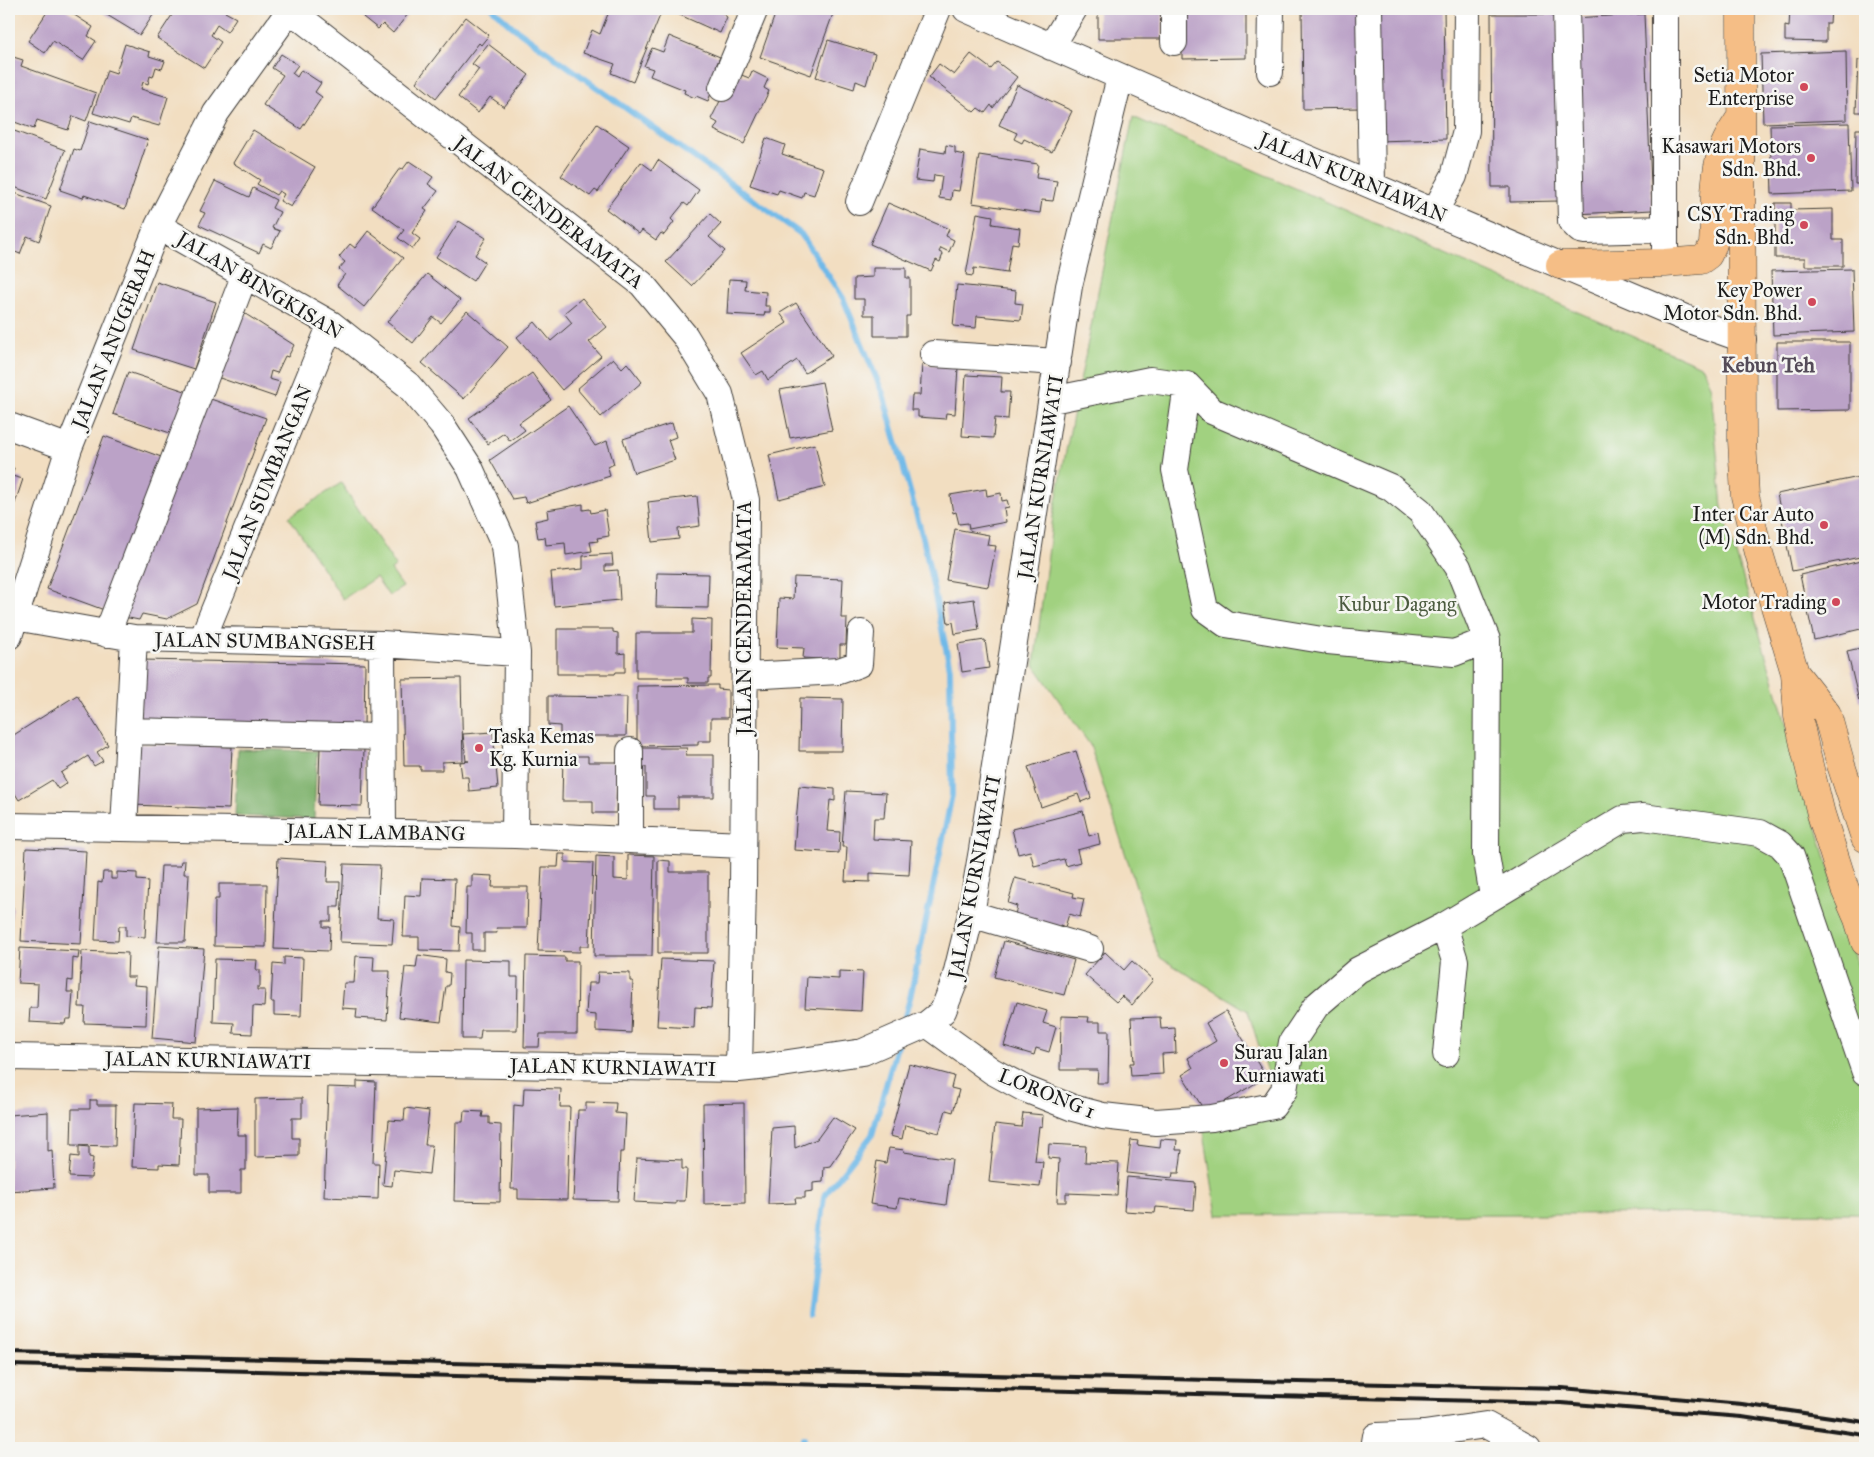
<svg xmlns="http://www.w3.org/2000/svg" width="1874" height="1457" viewBox="0 0 1874 1457" font-family="'IM FELL Great Primer',serif">
	<rect width="100%" height="100%" fill="#f6f6f2"/>
	<filter id="ink" filterUnits="userSpaceOnUse"><feTurbulence type="fractalNoise" baseFrequency=".02" numOctaves="2"/><feDisplacementMap in="SourceGraphic" scale="10" xChannelSelector="R" yChannelSelector="G"/><feConvolveMatrix kernelMatrix="1 2 1 2 8 2 1 2 1" color-interpolation-filters="sRGB"/></filter>
	<filter id="wash" filterUnits="userSpaceOnUse"><feTurbulence type="fractalNoise" baseFrequency=".0096" numOctaves="4" result="noise"/><feDisplacementMap in="SourceGraphic" scale="20" xChannelSelector="R" yChannelSelector="G"/><feGaussianBlur stdDeviation="1.12" result="paint"/><feColorMatrix in="noise" values="0 0 0 0 0 0 0 0 0 0 0 0 0 0 0 0 0 1.4 0 .05"/><feComposite in="paint" operator="in"/></filter>
	<g filter="url(#wash)">
		<rect width="100%" height="100%" fill="#f2dec1"/>
		<path fill="#a1d180" stroke="#5e764e" d="M1133,117L1703,367L1711,389L1722,507L1865,990V1213L1217,1215L1203,1126L1280,1114L1248,1011L1159,957L1090,745L1034,665L1053,516Z
			M341,483L396,566L391,570L403,587L389,596L376,577L343,599L289,517Z"/>
		<path fill="#80b36e" stroke="#4e6845" d="M238,749L317,751L314,819L235,816Z"/>
		<g fill="none" stroke-linecap="round" stroke-linejoin="round">
			<path stroke="#70b9e8" stroke-width="6" d="M493,9L513,27L801,234L843,298L883,394L923,538L950,668L952,795L910,998L902,1027
				M809,1315L824,1196L872,1135L897,1046
				M803,1448L804,1438"/>
		</g>
		<g id="blocks">
			<path fill="#bba2c7" d="M49,9H65L93,27L88,36L96,41L83,60L53,41L45,53L28,41Z
				M97,9H157L140,35Z
				M176,9H227L225,12L236,18L227,32L217,25L211,35L221,42L204,68L157,38Z
				M369,9H412L393,33L383,24L378,29L363,17Z
				M610,9H649L661,13L633,82L611,73L615,64L583,53L592,30L600,34Z
				M673,9H725L723,14L727,17L720,33L671,11Z
				M777,9H828L834,11L811,75L760,57Z
				M1098,9H1163L1162,39H1098Z
				M1182,9H1246V58L1182,59Z
				M1302,9H1360L1361,108L1303,109Z
				M1375,9H1444L1446,139L1377,141Z
				M1790,9H1831L1830,23H1826V42L1785,41V26L1789,27Z
				M1491,14H1558L1560,201L1510,202V187H1492Z
				M1644,14L1652,210L1576,214L1572,18Z
				M466,17L489,35L481,45L479,43L436,98L416,82Z
				M669,36L720,57L716,66L721,68L708,101L696,96L695,98L684,93L685,90L650,76L653,69L644,66L652,48L663,52Z
				M828,40L875,54L866,85L856,81L854,89L816,77Z
				M125,44L150,52L149,56L165,61L162,69L156,67L153,77L150,76L148,84L143,82L141,89L168,97L159,126L131,118L129,124L93,113L107,70L116,73Z
				M488,44L529,75L504,107L490,97L478,113L458,97L479,69L472,64Z
				M1846,51L1847,120L1763,123L1761,54Z
				M281,54L298,65L292,73L297,77L301,70L321,83L315,92L322,97L301,129L263,105L283,75L272,68Z
				M971,54L991,69L997,62L1017,77L993,108L991,105L985,113L978,108L974,112L929,77L939,64L954,75Z
				M10,56L23,60L21,66L96,93L86,121L73,116L68,130L37,120L34,129L9,120V60Z
				M1858,60L1865,61V112H1856Z
				M752,71L768,79L764,88L769,91L744,144L714,130L718,123L711,119L721,99L726,101L739,74L749,78Z
				M1017,85L1072,111L1052,152L1024,139L1022,143L1014,139L1017,133L999,125Z
				M90,121L148,140L125,209L84,195L83,198L60,190L74,149L80,151Z
				M1849,123L1851,191L1772,194L1770,125Z
				M597,124L629,146L598,192L595,190L590,196L561,176Z
				M9,129L65,150L46,199L9,185Z
				M1856,129H1865V184H1855Z
				M253,130L315,167L291,207L280,201L284,194L279,191L276,195L257,184L260,180L233,163Z
				M766,138L785,145L782,154L823,168L814,195L804,192L802,198L779,190L777,194L750,185Z
				M946,145L955,147V153L965,155L959,191L952,190L951,200L939,198L942,176L934,175L933,182L915,180L920,149L945,153Z
				M979,155L1038,164L1036,178L1057,181L1053,201L1042,200L1040,213L972,203Z
				M658,160L699,190L688,206L684,203L671,219L674,222L664,235L661,233L656,240L642,230L639,234L606,209L641,162L652,170Z
				M409,161L433,177L428,184L438,191L424,209L427,211L412,233L420,239L413,249L398,238L404,230L372,207L400,168L403,169Z
				M215,181L249,197L253,188L276,200L272,208L280,212L272,228L280,231L271,248L263,244L259,253L199,225L205,213L200,211Z
				M9,191L51,206L39,241L27,236L20,254L13,251L11,257L9,256Z
				M888,203L949,229L946,236L954,240L949,252L941,248L939,252L943,254L940,262L936,260L931,271L870,244Z
				M1775,203H1791V210L1833,209V240H1843V266H1805V258H1775Z
				M977,213L993,216L992,224L1020,228L1018,244L1012,243L1007,273L974,268L973,276L966,275Z
				M710,214L721,224L709,237L725,251L692,286L666,262Z
				M459,221L486,238L475,255L485,262L473,281L436,257Z
				M368,231L403,258L364,307L337,285L345,274L339,269L345,262L339,257L350,244L355,248Z
				M873,268H906V278H910V316H906V336H874V315H864V299H854V278L873,277Z
				M1852,269L1854,332L1773,335L1771,271Z
				M427,274L460,300L441,323L433,317L413,343L387,322Z
				M1863,277H1865V299H1864Z
				M729,279L746,280L745,290L766,292L765,306H770V312H765L764,316L727,314Z
				M157,282L216,302L194,369L134,350Z
				M957,285L1016,291L1015,303L1023,304L1021,320L977,316L976,328L953,326Z
				M582,298L607,327L589,342L601,356L562,390L517,337L535,322L551,341L572,323L564,313Z
				M796,303L832,356L805,373L797,360L768,380L763,371L756,375L741,353L787,323L780,313Z
				M236,308L294,345L288,357L285,356L277,373L271,371L269,379L280,382L275,397L208,374Z
				M467,311L508,347L464,399L422,363Z
				M1777,342H1850V410L1777,411Z
				M613,358L622,368L627,363L642,382L601,417L577,389Z
				M922,364L958,367L955,414L946,413L945,419L918,417V410H911L912,395H920Z
				M128,372L188,392L173,434L113,414Z
				M532,373L551,400L519,423L525,430L510,441L504,433L488,444L469,418Z
				M966,375L1002,377L1001,392H1010L1008,419L995,418L993,438L962,436Z
				M822,382L832,430L790,438L780,390Z
				M199,395L266,418L197,604L167,619L142,614L139,620L119,616Z
				M568,406L595,446L607,441L614,464L608,467L610,476L526,503L524,497L512,499L490,460Z
				M672,423L676,437L668,440L675,460L634,473L623,439Z
				M104,436L164,458L107,611L47,589Z
				M815,444L825,487L779,499L769,455Z
				M9,466L14,468L12,476L23,479L9,521Z
				M1864,476L1865,485V556L1792,571L1777,494Z
				M986,489L987,496L1001,493L1002,501L1007,500L1009,507L1004,508L1006,522L969,529L968,523L959,524L956,512L953,513L950,495Z
				M697,496L700,526L678,529L679,539L652,542L648,502Z
				M583,504V510L590,509L591,513L605,510L609,536L597,538L598,541L590,542L592,551L566,555L565,543L546,545L545,537L538,538L535,521L548,518L547,510Z
				M955,529L989,535L987,545L996,546L988,587L946,580Z
				M612,554L613,565H605V571L618,570L620,600L554,606L551,572L583,569V556Z
				M1865,560V628L1814,640L1800,575Z
				M657,573L709,574L708,608L656,607Z
				M794,577L843,579L841,618H847L846,645H840V660L803,658L804,648L777,647L779,598L793,599Z
				M974,599L979,630L955,634L953,622L948,623L945,603Z
				M692,619L712,620L711,678H708V683H688V678H636V633H692Z
				M557,629H613V632L618,633V654L625,653V672H616L615,674H557Z
				M985,640L989,668L962,672L958,644Z
				M1865,647V699L1859,701L1847,651Z
				M141,660L365,664L364,727L139,723Z
				M461,678L463,761L442,762V770H420V766H404L402,679Z
				M718,685V689L728,690V718H711V741H698V745L637,746V686Z
				M77,695L108,745L97,752L103,761L94,766L88,756L61,773L67,783L58,789L52,780L19,800L9,784V738Z
				M548,696L627,697L626,736H560V726L548,725Z
				M800,698L843,699L842,751H799Z
				M493,732L498,788L469,791L468,777H462L460,762L469,761H466L463,734Z
				M135,744L232,747L229,809L133,805Z
				M320,747L364,749L362,806L318,805Z
				M634,748H687L686,755H714V797H678V809H654V796H646V767H634Z
				M1076,751L1091,798L1081,802L1078,794L1041,807L1028,767Z
				M563,756H588V762H617L616,813H593V801H562Z
				M799,786L835,789V801L830,800L827,831L840,832L839,853L794,850Z
				M846,791L886,793L884,818H874L873,839L911,841L909,875L870,873V882L845,881L847,847H842Z
				M1083,811L1089,836L1098,833L1100,844L1077,850L1080,862L1066,866L1064,859L1034,866L1030,851L1018,854L1012,829Z
				M26,848L86,851L81,944L21,941Z
				M559,854H565V862L593,863L589,946H580V952L538,951L542,867H558Z
				M628,855L654,856L652,956H594L596,856L614,857V879L628,880Z
				M278,858L328,861L327,882H340L339,907H331V921H323V927H330L329,951L274,949Z
				M658,860L670,861V872H708V953H658Z
				M181,861H185L184,874H189L185,942H157L161,866H180Z
				M344,864L380,865L377,918L394,919L392,944L340,942Z
				M103,872H111V879H117V872L137,873V880L148,881L145,937L126,936V926H119L118,941L95,940L98,882L102,883Z
				M472,875L493,876L492,887H528L527,928H496L497,933H484V950H472V933H466L467,887H472Z
				M422,878L455,879L453,926L460,927L459,951L419,950V937H403L405,895L421,896Z
				M1015,878L1074,893L1073,897L1084,899L1080,917L1069,914L1065,927L1060,925L1058,931L1015,915L1017,906L1008,903Z
				M219,884H267L266,947L214,946L215,899H219Z
				M9,907H13L11,919H9Z
				M1004,941L1074,960L1064,995L994,977Z
				M159,946L204,949L196,1042L152,1038Z
				M20,948L79,951L78,959L73,958L72,981L68,980L67,992H73L71,1019H66L65,1024L29,1022L30,1008H37L38,984L18,983Z
				M82,951L128,953L127,977H135L134,985L147,986L146,1025L84,1023L85,1007H79Z
				M1105,952L1124,970L1132,961L1153,980L1132,1005L1122,996L1116,1002L1085,975Z
				M418,955L446,959L445,972L450,973L449,986H446L441,1022L399,1017L405,967L416,968Z
				M356,956L374,957L373,971H390L387,1020L356,1018L357,1009L342,1008L344,983H354Z
				M526,956L565,957V961H578L577,1034H540L539,1047H524Z
				M284,957L303,958L301,1016L274,1015V1002H271L273,964L284,965Z
				M215,959L257,960L256,970H260V987H257V990H265L264,1007L253,1006L252,1034L233,1033L234,1023L213,1022Z
				M661,959L714,961L711,1008L695,1007L694,1028L657,1026Z
				M463,960L511,961V977H518L517,1030H481L480,1039H462Z
				M839,971L863,972L861,1011L805,1008L807,977L839,979Z
				M598,972L630,973V981H633L631,1033L596,1031V1015L586,1014L588,983H597Z
				M1017,1002L1047,1011L1043,1023L1056,1027L1049,1052L1036,1048L1034,1055L1004,1046Z
				M1226,1011L1266,1077L1206,1113L1182,1075L1193,1068L1188,1058L1216,1041L1206,1023Z
				M1061,1016L1089,1017L1088,1022H1100V1031H1109L1108,1083H1097L1098,1070H1060Z
				M1160,1017L1161,1029L1175,1028L1176,1053L1162,1054L1163,1074L1131,1076L1130,1063H1134L1131,1018Z
				M909,1064L954,1076L951,1088L959,1090L953,1112L946,1110L939,1133L905,1125L902,1139L890,1136Z
				M357,1081L376,1082L373,1163H379L378,1199L324,1197L328,1087L357,1088Z
				M524,1088L561,1089L560,1107H570L567,1200L518,1199V1189H511L514,1105L523,1106Z
				M302,1098V1118H292V1138H299V1156L255,1157V1099Z
				M90,1100H97V1105H116L115,1146L71,1145L72,1109H90Z
				M586,1102L616,1103L615,1113L626,1114L624,1152H620L618,1201L573,1200L578,1110H586Z
				M135,1103L172,1104L171,1119H181L179,1165L159,1164V1168L132,1167Z
				M744,1103L745,1203L704,1204L703,1104Z
				M238,1107L237,1135H246V1170H241V1193H209V1175H196V1108Z
				M405,1108L429,1111L425,1145H432L429,1174L394,1170L392,1186L383,1185L389,1120L404,1121Z
				M464,1111L483,1112L482,1117H489V1124L501,1125L500,1202L454,1201L456,1122H463Z
				M48,1112V1151L52,1150L54,1188L9,1191V1115Z
				M1023,1113L1043,1115L1042,1127L1039,1126L1035,1161L1043,1162L1040,1187L989,1182L995,1124L1021,1127Z
				M833,1117L855,1130L830,1166L824,1167L823,1182L813,1183V1191L805,1192V1198H795L796,1203L768,1204L772,1128L794,1126L795,1148L817,1139Z
				M1161,1139L1177,1140L1176,1150H1182L1179,1173H1173L1172,1178L1127,1173L1131,1140L1138,1141L1137,1145L1160,1148Z
				M1049,1144L1086,1146L1085,1162L1119,1163L1117,1195L1066,1193V1202H1057L1059,1159L1048,1158Z
				M79,1146L89,1147V1157L93,1158L91,1178L69,1177L71,1156L79,1157Z
				M889,1148L904,1150V1152L952,1159L946,1205L899,1198L897,1208L870,1204L877,1161L886,1163Z
				M637,1158L682,1160V1169H687L685,1201H676V1204L634,1202Z
				M1127,1177L1196,1183L1194,1210L1156,1207L1155,1213L1124,1211Z"/>
		</g>
	</g>
	<g filter="url(#ink)">
		<use href="#blocks" fill-opacity="0" stroke="#3c3935" stroke-width="1"/>
		<g fill="none" stroke-linecap="round" stroke-linejoin="round">
			<g stroke="#3c3935" stroke-width="28">
				<path id="minor" d="M289,9L642,284L685,336L720,394L746,500L743,886L739,1069
					M966,9L1283,148L1692,321L1743,339
					M1369,9L1372,184
					M1566,9L1571,221L1580,230L1585,231L1665,229
					M1174,42V9
					M1051,47L1074,9
					M1270,72L1271,9
					M722,88L755,9
					M859,202L938,9
					M1435,211L1454,176L1466,131L1467,9
					M158,226L331,324L408,385L442,425L470,468L505,546L517,653L515,835
					M1665,263V9
					M933,354L1058,362
					M1187,385L1175,470L1205,609L1226,624L1328,641L1454,653L1487,640
					M1052,400L1150,380L1187,385L1212,411L1390,487L1420,511L1458,567L1487,640L1486,855L1493,896
					M9,426L69,448
					M15,617L134,638L382,644L517,653
					M107,634L245,274
					M9,636L69,448L158,226L216,113L290,10
					M202,640L331,324
					M382,644L383,833
					M745,676L839,671L859,664L861,633
					M129,731L382,737
					M630,751V840
					M9,826L515,835L743,845
					M124,828L134,638
					M971,914L1090,949
					M1444,926L1455,961L1446,1054
					M927,1024L992,1071L1025,1089L1073,1108L1103,1116L1156,1122L1212,1118L1273,1106L1284,1090L1292,1042L1316,1006L1358,970L1444,926L1623,819L1643,817L1760,833L1780,844L1791,856L1865,1072
					M9,1057L739,1069L768,1066L863,1052L927,1024L943,1011L954,983L971,914L982,850L1069,286L1120,77
					M1374,1448L1376,1436L1424,1434L1486,1425L1528,1448"/>
			</g>
			<g stroke="#3c3935" stroke-width="29">
				<path id="major" d="M1741,9L1742,440L1745,496L1759,553L1795,673L1798,716L1805,749L1821,814L1845,889L1858,919L1865,942
					M1560,265L1665,263L1701,260L1708,255L1713,244C1715,218 1713,178 1721,155C1725,141 1733,129 1741,117
					M1795,673L1827,714L1841,765L1865,838"/>
			</g>
			<use href="#minor" stroke="#fff" stroke-width="26"/>
			<use href="#major" stroke="#f5be86" stroke-width="28"/>
			<path stroke="#1c1c1c" stroke-width="4" d="M9,1353L1562,1388L1742,1404L1865,1422
				M9,1365L1561,1403L1742,1417L1865,1435"/>
		</g>
	</g>
	<g fill="#d1495b" stroke="#f6f6f2" stroke-width="2">
		<circle cx="1804" cy="87" r="5"/>
		<circle cx="1811" cy="158" r="5"/>
		<circle cx="1804" cy="225" r="5"/>
		<circle cx="1812" cy="302" r="5"/>
		<circle cx="1824" cy="525" r="5"/>
		<circle cx="1836" cy="602" r="5"/>
		<circle cx="479" cy="748" r="5"/>
		<circle cx="1224" cy="1063" r="5"/>
	</g>
	<g text-anchor="middle" dominant-baseline="central" stroke-width="5" stroke-linejoin="round" paint-order="stroke">
		<g font-size="20" fill="#1c1c1c" stroke="#f6f6f2" text-anchor="end">
			<text x="1794" y="75">Setia Motor<tspan x="1794" dy="23">Enterprise</tspan></text>
			<text x="1801" y="146">Kasawari Motors<tspan x="1801" dy="23">Sdn. Bhd.</tspan></text>
			<text x="1794" y="214">CSY Trading<tspan x="1794" dy="23">Sdn. Bhd.</tspan></text>
			<text x="1802" y="290">Key Power<tspan x="1802" dy="23">Motor Sdn. Bhd.</tspan></text>
			<text x="1814" y="514">Inter Car Auto<tspan x="1814" dy="23">(M) Sdn. Bhd.</tspan></text>
			<text x="1826" y="602">Motor Trading</text>
			<text x="489" y="736" text-anchor="start">Taska Kemas<tspan x="489" dy="23">Kg. Kurnia</tspan></text>
			<text x="1234" y="1052" text-anchor="start">Surau Jalan<tspan x="1234" dy="23">Kurniawati</tspan></text>
		</g>
		<g font-size="20" fill="#1c1c1c" stroke="#f6f6f2">
			<text transform="translate(1353 177) rotate(23)">JALAN KURNIAWAN</text>
			<text transform="translate(549 212) rotate(38)">JALAN CENDERAMATA</text>
			<text transform="translate(260 285) rotate(31)">JALAN BINGKISAN</text>
			<text transform="translate(113 339) rotate(-68)">JALAN ANUGERAH</text>
			<text transform="translate(1040 477) rotate(-81)">JALAN KURNIAWATI</text>
			<text transform="translate(267 482) rotate(-68)">JALAN SUMBANGAN</text>
			<text transform="translate(744 618) rotate(-90)">JALAN CENDERAMATA</text>
			<text transform="translate(265 641) rotate(1)">JALAN SUMBANGSEH</text>
			<text transform="translate(376 832) rotate(1)">JALAN LAMBANG</text>
			<text transform="translate(974 877) rotate(-79)">JALAN KURNIAWATI</text>
			<text transform="translate(208 1060) rotate(1)">JALAN KURNIAWATI</text>
			<text transform="translate(613 1067) rotate(1)">JALAN KURNIAWATI</text>
			<text transform="translate(1047 1093) rotate(22)">LORONG 1</text>
		</g>
		<g font-size="20" fill="#4b5b3f" stroke="#f6f6f2">
			<text x="1397" y="604">Kubur Dagang</text>
		</g>
		<g font-size="21" font-weight="bold" fill="#544b58" stroke="#f6f6f2">
			<text x="1768" y="365">Kebun Teh</text>
		</g>
	</g>
	<rect width="1874" height="1457" fill="none" stroke="#f6f6f2" stroke-width="30"/>
</svg>
